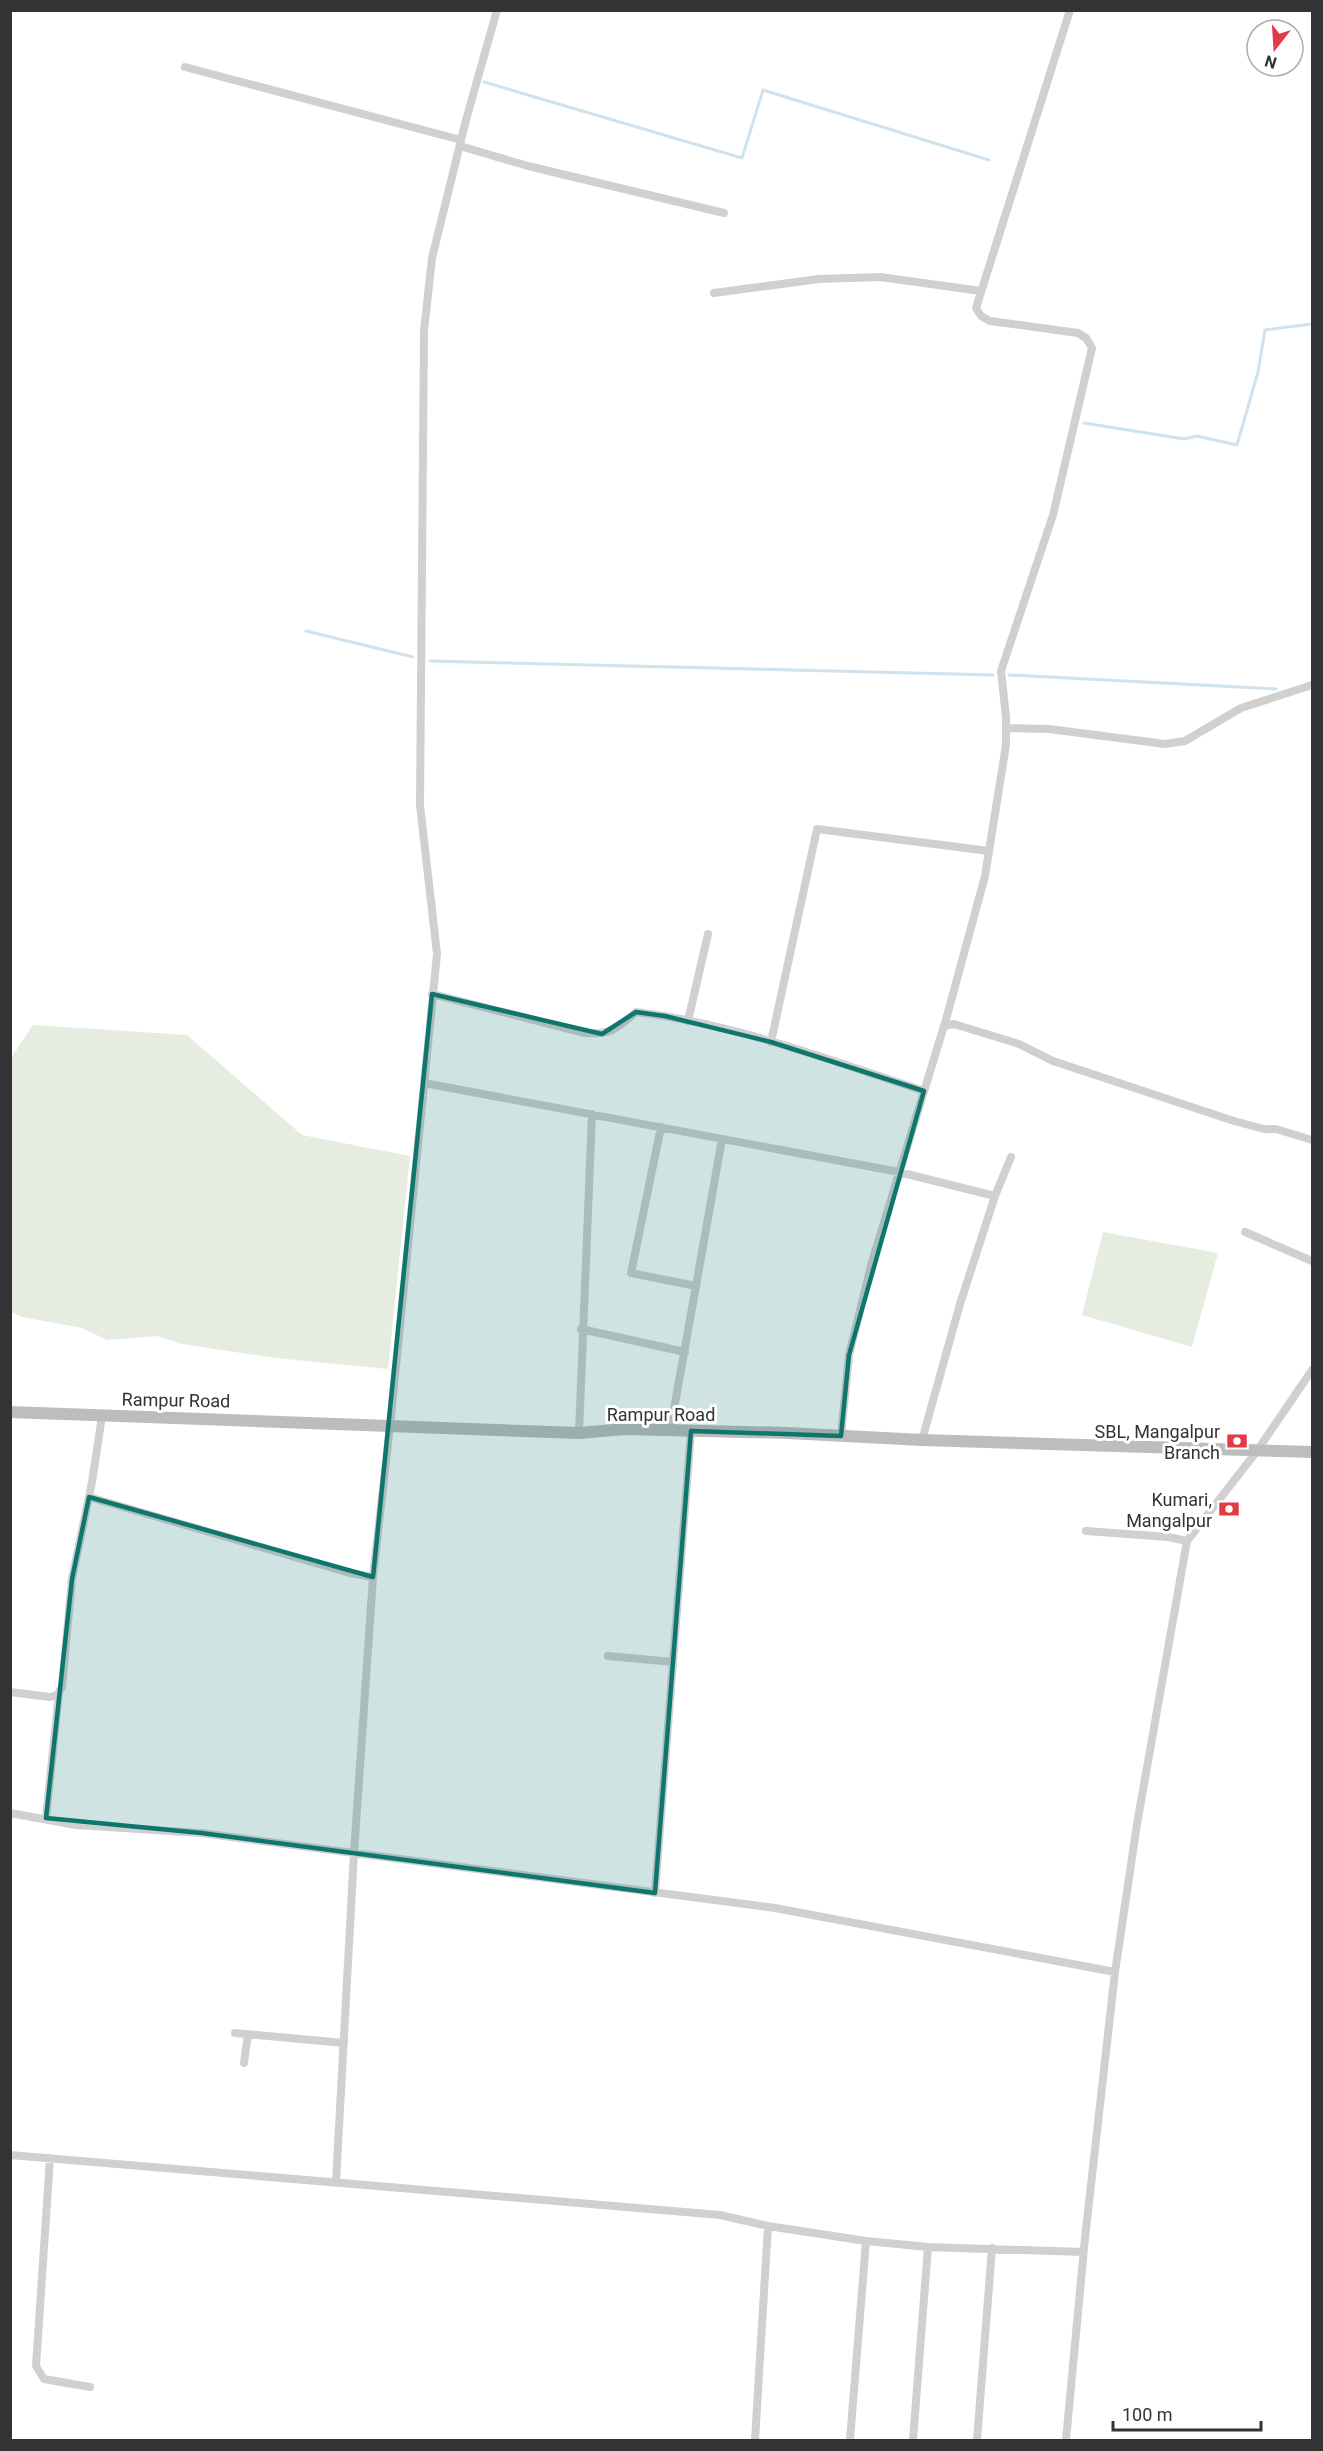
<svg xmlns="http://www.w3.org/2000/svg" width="1323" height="2451" viewBox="0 0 1323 2451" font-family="Roboto,sans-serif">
	<rect width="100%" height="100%" fill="#fff"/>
	<path fill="#e6ecdf" d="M33,1025L187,1035L302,1135L410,1156L388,1369L275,1358L182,1344L157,1336L107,1340L82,1328L22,1317L11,1312V1058Z
		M1103,1232L1218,1253L1192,1347L1082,1315Z"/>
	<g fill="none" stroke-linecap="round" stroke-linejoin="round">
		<path stroke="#cfe2ee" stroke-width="3" d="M484,82L742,158L763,90L989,160
			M1084,423L1184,439L1197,436L1237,445L1258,372L1265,330L1312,324
			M306,631L413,657
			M430,661L993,675
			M1009,675L1276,689"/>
		<path stroke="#d0d0d0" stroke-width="8" d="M185,67L461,140
			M460,146L528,166L724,213
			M714,293L819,279L880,277L981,291
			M1006,728L1049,729L1165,744L1185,741L1241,708L1312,685
			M432,994L585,1033C612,1035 617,1028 636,1012C735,1024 830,1060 924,1091
			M688,1021L708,934
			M944,1026L954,1024L1019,1044L1053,1061L1234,1121L1264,1129H1276L1312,1140
			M771,1042L817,829L989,851
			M424,1083L899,1172L995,1196
			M661,1127L631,1273L696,1286L670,1431
			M1245,1232L1312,1261
			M696,1286L722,1139
			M581,1329L685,1352
			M579,1433L592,1114
			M841,1436L849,1355L872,1262L947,1016L985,876L1006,745V717L1001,671L1053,515L1092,348L1086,338L1078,333L990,321L981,316L976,308L1070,10
			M922,1440L960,1304L995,1196L1011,1157
			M89,1497L350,1573L373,1577
			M1086,1531L1168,1537L1187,1541
			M608,1656L673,1662
			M10,1692L50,1697L57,1695L62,1687L72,1579L92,1482L102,1416
			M10,1813L76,1825L201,1833L775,1908L1115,1972
			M46,1818L59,1692
			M655,1893L691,1431
			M235,2033L344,2043
			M244,2063L248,2034
			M10,2155L720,2215L768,2226L866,2241L928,2247L1083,2252
			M50,2158L36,2366L44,2379L90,2387
			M336,2182L354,1853L373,1577L390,1426L437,954L420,805L424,331L432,258L466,120L497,10
			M755,2440L768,2226
			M850,2440L866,2241
			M913,2440L928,2247
			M977,2440L992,2248
			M1066,2440L1085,2238L1115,1972L1137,1824L1187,1541L1257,1451L1312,1370"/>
		<path stroke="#bdbdbd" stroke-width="12" d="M10,1412L579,1433L625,1429L788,1433L922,1440L1312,1452"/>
	</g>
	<path fill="#0f766e" fill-opacity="0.2" stroke="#0f766e" stroke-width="4.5" stroke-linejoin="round" d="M432,994L602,1034L636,1012L665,1016L771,1042L924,1091L849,1355L841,1436L691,1431L655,1893L201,1833L46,1818L72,1579L89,1497L373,1577Z"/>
	<defs>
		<g id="bank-bare" transform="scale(1.62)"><path d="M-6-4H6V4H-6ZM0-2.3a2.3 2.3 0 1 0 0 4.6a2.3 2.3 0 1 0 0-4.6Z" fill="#e63946" stroke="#fff" stroke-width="2.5" paint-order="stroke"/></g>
	</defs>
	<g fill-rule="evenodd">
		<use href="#bank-bare" x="1237" y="1441"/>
		<use href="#bank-bare" x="1229" y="1509"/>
	</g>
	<g text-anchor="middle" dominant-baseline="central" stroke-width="6" stroke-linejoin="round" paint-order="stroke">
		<g font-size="18" fill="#333" stroke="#fff">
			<text transform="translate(176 1400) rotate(1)">Rampur Road</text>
			<text x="661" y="1414">Rampur Road</text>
		</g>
		<g font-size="18" fill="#333" stroke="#fff" text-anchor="end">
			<text x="1220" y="1431">SBL, Mangalpur<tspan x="1220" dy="21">Branch</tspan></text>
			<text x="1212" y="1499">Kumari,<tspan x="1212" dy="21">Mangalpur</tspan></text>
		</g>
	</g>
	<rect width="1323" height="2451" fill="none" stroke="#333333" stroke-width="24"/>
	<g transform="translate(1275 48) rotate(197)"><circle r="28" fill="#ffffff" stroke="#adadad" stroke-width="1.5"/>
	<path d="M0-4.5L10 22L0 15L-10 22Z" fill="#e63946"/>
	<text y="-9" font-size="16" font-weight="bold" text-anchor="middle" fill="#333333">N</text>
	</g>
	<path d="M1113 2421v9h148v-9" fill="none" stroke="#333333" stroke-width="3"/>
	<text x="1122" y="2421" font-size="18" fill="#333333" stroke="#ffffff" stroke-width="4.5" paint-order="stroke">100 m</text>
</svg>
